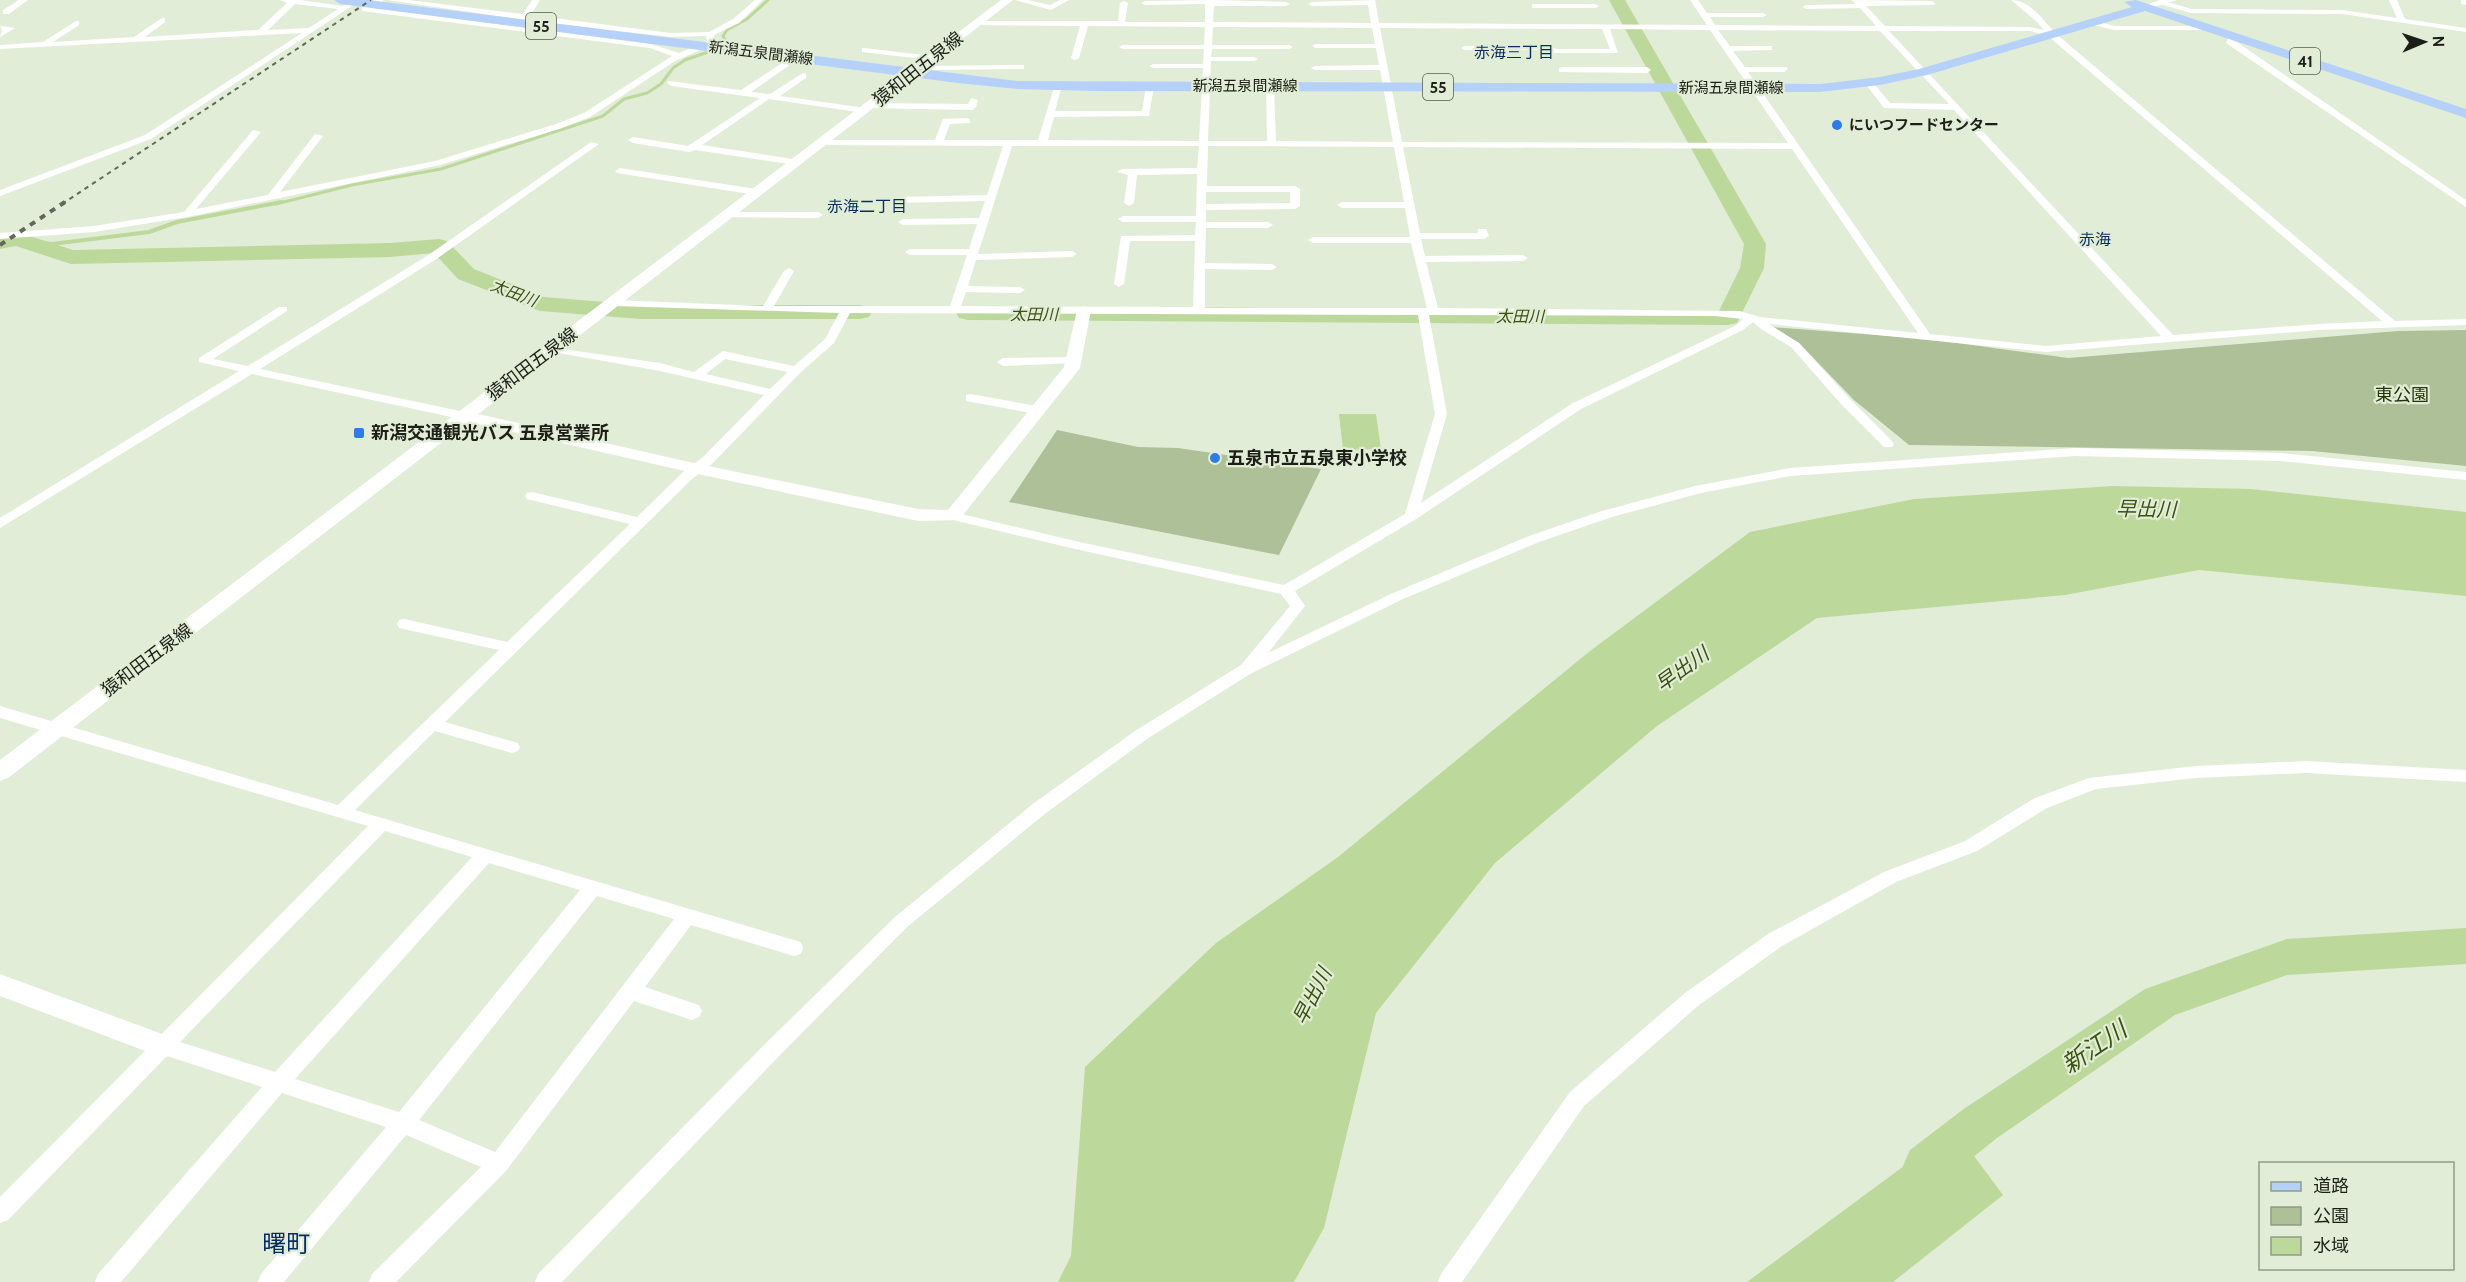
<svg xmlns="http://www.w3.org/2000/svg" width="2466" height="1282" viewBox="0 0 2466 1282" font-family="Cabin,'Noto Sans JP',sans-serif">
	<rect width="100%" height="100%" fill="#e2edd7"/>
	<path fill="#aec098" d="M1771,327L1928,339L2068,358L2398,331L2466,330V466L2312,451L1909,445L1854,400L1799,343Z
		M1057,430L1138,447L1178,448L1321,469L1279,555L1009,502Z"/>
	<path fill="#bdd89b" d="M1339,414H1376L1381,449L1343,450Z
		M2113,486L2251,489L2466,512V596L2199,570L2065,595L1817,618L1657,726L1495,863L1376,1013L1324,1228L1294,1282H1058L1071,1256L1085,1067L1216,943L1338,857L1590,651L1750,532L1914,499Z
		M1954,1129L2003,1195L1893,1282H1747Z"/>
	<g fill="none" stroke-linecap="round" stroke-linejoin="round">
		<path stroke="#bdd89b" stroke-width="3" d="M276,204L352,185L441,169L603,116L624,99L647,93L661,84L673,68L685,60L711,51L725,40L723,36L727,30L747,19L768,0"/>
		<path stroke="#bdd89b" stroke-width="4" d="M17,239L52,244L149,232L177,222L282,202"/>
		<path fill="#bdd89b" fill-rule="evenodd" d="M1609,0H1625L1766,244L1764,268L1737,323L1728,325L968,320L959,318L956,313L959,308L968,306L1719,311L1740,268L1744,244Z
			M17,232L73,250L390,243L439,239L447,241L474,269L544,297L641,305H860L869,307L872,312L869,317L860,319H641L540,311L458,279L434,253L390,257L71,264L16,246L0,249V235Z
			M2466,928V964L2287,975L2175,1015L1997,1138L1942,1182L1926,1189L1910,1182L1903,1166L1910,1150L1965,1108L2145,989L2287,939Z"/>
		<path fill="#fff" fill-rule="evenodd" d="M19,0H28L9,14H3V10Z
			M280,0H301L343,6L352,0H361L151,139L0,196V190L145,135L302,33L0,49V45L43,42L76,21H79V25L53,42L134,37L162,18H165V22L145,37L258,30L287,3ZM295,4L338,9L309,28L268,30Z
			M375,0H384L373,8L651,44L679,53L707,41L706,36L670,37L525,20L387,0H409L523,14L532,0H540L531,15L670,33L709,32L733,19L755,0H763L739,23L714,35V44L675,61L590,117L562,128L440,165L187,217L94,232L0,239V233L94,226L184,212L253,130L261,132L196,209L268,195L315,134L323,136L280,192L435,161L556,124L584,113L672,56L650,48L362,11V7Z
			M1015,0H1028L1050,5L1060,0H1069L1051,10Z
			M1214,0L1286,2L1290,4L1286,6H1214L1213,22L1371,23L1368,5L1312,6L1308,4L1312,2L1375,0L1379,23L1707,25L1690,0H1698L1707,13H1763L1767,15L1763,17H1710L1715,25L1876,26L1860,8L1806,9L1802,7L1806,5L1855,4L1852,0L1931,1L1935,3L1934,5L1866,6L1885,26L2030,27L2044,30L2036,21L2011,0C2029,0 2043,19 2054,32L2395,321L2466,319V325L2319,330L2046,352L1769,324L1799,343L1849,398L1892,441L1894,444L1892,447H1884L1841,404L1791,347L1761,329L1753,322L1743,330L1581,409L1416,519L1295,591L1305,606L1268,653L1393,593L1529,536L1602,511L1695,486L1790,468L2076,448L2280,453L2466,472V480L2280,461L2076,456L1790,476L1701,493L1612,517L1539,542L1403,599L1250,674L1147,739L1046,813L907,927L782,1053L562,1282H535L538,1274L768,1041L895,917L1034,803L1135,731L1241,665L1290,606L1281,594L1084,551L953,520L948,519L946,516L948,513L953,512L1084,543L1284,585L1405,514L1435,414L1418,315L850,313L834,343L800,373L712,464L692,479L445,722L518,743L520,747L518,751L512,753L435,731L355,810L794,940L801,942L803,948L801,954L794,956L691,925L645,987L699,1005L702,1011L699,1017L692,1020L634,1001L506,1171L396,1282H369L372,1274L481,1167L406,1135L284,1282H258L261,1274L386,1127L282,1093L121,1282H95L98,1274L262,1087L167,1056L8,1220L0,1223V1197L368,826L0,718V706L338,805L499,650L399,628L397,624L399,620L404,619L507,642L630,524L527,499L525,496L527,493L532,492L637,517L682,473L702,458L764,395L660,371L553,352L547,349L549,347L660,363L694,372L723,351L794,366L825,339L839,313L614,306L608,303L614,300L763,306L784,271L789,268L794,271L774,306H950L967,255H910L905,252L910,249H969L977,224L903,225L898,222L903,219L979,218L985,201L897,203L892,200L897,197L987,195L1003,146L822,145L819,144V140H935L943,119L967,118L970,119V123L950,124L944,140H1038L1055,84L1062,86L1055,111H1142L1146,86L1150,83L1154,86L1149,116L1054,117L1048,140L1199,141L1203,68H1153L1149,66L1153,64H1203L1204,49H1123L1119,47L1123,45H1204L1205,27L1088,26L1079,58L1075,60L1071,58L1080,26L977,25L973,23L977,21H1118L1120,3L1124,1L1128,3L1125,22H1205V4L1145,5L1141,3L1145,1ZM1213,27L1372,28L1375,44H1316L1312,46L1316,48H1376L1379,65L1315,66L1311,68L1315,70H1380L1393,142L1276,141L1274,86L1270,83L1266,86L1267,141H1208L1211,61H1254L1258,59L1254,57H1211L1212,49H1289L1293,47L1289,45H1212ZM1380,28L1602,29L1610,49H1556L1552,46H1465L1461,48L1465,50H1550L1554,53H1618L1610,29L1710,30L1788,143L1402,142ZM1718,30L1880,31L1949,104L1890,103L1871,80H1865L1864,82L1884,108L1954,110L2161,336L2046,346L1930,334L1748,72H1784L1788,69L1787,67H1745L1733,51L1769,50H1772V46H1730ZM1889,31H2030L2048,36L2382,321L2319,324L2173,335ZM1012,146H1199L1197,168L1122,169L1117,172L1128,175L1124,203L1129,206L1134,203L1137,175L1197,174L1196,216H1123L1118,219L1123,222H1196L1195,235L1121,236L1114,284L1119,287L1124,284L1130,241H1195L1193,307L961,306L966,292L1020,293L1025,290L1020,287L968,286L976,260L1072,257L1077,254L1072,251L978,254ZM1208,146L1394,147L1404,202H1342L1337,205L1342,208H1405L1410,237H1313L1308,240L1313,243H1411L1427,308H1205V269L1272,270L1277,267L1272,264L1205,263L1206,228H1268L1273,225L1268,222H1206V210L1295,209L1300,206V189L1295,186H1207ZM1403,147L1792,149L1918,333L1760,317L1740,311L1438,308L1426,262L1523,261L1528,258L1523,255L1425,256L1421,239H1484L1489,236L1486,229H1478V233H1420ZM1206,192H1290V203L1206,204ZM1429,315L1715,316L1743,319L1735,326L1573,403L1421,503L1447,414ZM725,359L788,372L770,389L706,374ZM385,831L472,857L275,1072L180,1042ZM489,863L580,890L399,1112L295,1079ZM597,896L674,919L495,1152L419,1120Z
			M2160,0L2192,9L2342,10L2397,18L2389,0H2397L2405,19L2466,28V32L2342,14L2191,13L2160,4Z
			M2461,0H2466V5L2461,4Z
			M1535,4H1595L1599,6L1595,8H1532V4Z
			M2092,20L2114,26H2206L2210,28L2206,30H2114L2089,24L2088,22Z
			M0,26L15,28L0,37L2,30Z
			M2230,34H2236L2234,40L2466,200V207L2226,43Z
			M865,48L932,56L936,58L932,60L862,52V48Z
			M793,56L800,58L751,92L770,94L803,73L806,74V78L780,96L866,108V104L869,103L968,104L971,98L978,100L976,107L972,110L867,108V112L864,113L769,99L702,145L799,160V164L796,165L695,150L689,152L633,143L628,140L633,137L688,146L760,98L671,86L667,83L668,81L741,90Z
			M1021,65H1024V69L920,70L916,68L920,66Z
			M1562,67H1647L1651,70L1647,73L1559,72V68Z
			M591,142L599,144L435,260L260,369L465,412L469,413L471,416L469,419L465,420L252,374L0,528V518L239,371L199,362V358L279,307H287V311L213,359L248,366L427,256Z
			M620,168L756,189L761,192L756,195L617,173L615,171Z
			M727,212H818L823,215L818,218L723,217V213Z
			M1073,357L1077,359V363L1003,366L997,362L1003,358Z
			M970,394L1037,406L1043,410L1037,414L966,401V395Z
			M2306,761L2466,770V782L2306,773L2196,778L2096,789L2047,808L1977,851L1896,882L1782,946L1699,1005L1584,1106L1462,1282H1438L1441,1274L1570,1092L1685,993L1768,934L1884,872L1965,841L2035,798L2089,778L2196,766Z"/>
		<path fill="#fff" fill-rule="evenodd" d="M2160,0H2177L2145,10L2140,7Z
			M1084,306L1091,310L1080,368L959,520L918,521L698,474L465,421L457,416L465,411L698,464L918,509L948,510L1064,367L1077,310Z
			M0,974L173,1038L177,1046L173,1054L164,1058L0,996Z"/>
		<path fill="#fff" fill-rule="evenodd" d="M1001,0H1013L8,778L0,781V760Z"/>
		<path fill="#b5d1fa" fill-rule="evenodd" d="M334,0H368L1017,81L1820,84L1880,77L1919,69L2132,7L2124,2L2136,0L2466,109V118L2145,11L1927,75L1880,85L1820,92L1094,91L1017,89L958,83L340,4Z"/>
		<path stroke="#62685b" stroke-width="2" stroke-dasharray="4.5 4.5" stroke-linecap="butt" d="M62,204L371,0"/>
		<path stroke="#62685b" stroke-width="4" stroke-dasharray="6 6" stroke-linecap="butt" d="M0,245L65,202"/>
	</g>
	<g fill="#2f7be7" stroke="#e2edd7" stroke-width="2">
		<circle cx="1837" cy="125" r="6"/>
		<rect x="353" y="427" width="12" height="12" rx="3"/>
		<circle cx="1215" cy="458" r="6"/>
	</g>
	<g text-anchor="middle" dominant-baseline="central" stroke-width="4.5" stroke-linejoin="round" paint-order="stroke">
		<g font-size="15" fill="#1c1f17" stroke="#e2edd7">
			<text transform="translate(761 53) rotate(7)">新潟五泉間瀬線</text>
			<text x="1245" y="86">新潟五泉間瀬線</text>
			<text x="1731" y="88">新潟五泉間瀬線</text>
		</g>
		<g font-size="15" font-weight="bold" fill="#1c1f17" stroke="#e2edd7" text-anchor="start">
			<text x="1849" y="125">にいつフードセンター</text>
		</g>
		<g fill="#e2edd7" stroke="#575d51" stroke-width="1.5">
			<rect x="526" y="13" width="30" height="26" rx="4.5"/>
			<rect x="2290" y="48" width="30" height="26" rx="4.5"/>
			<rect x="1423" y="74" width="30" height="26" rx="4.5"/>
		</g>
		<g font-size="16" font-weight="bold" fill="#1c1f17">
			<text x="541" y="26">55</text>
			<text x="2305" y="61">41</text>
			<text x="1438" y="87">55</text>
		</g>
		<g font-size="16" fill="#072c5f" stroke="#e2edd7">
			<text x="1514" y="52">赤海三丁目</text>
			<text x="867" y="206">赤海二丁目</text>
			<text x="2095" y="239">赤海</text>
		</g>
		<g font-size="16" font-style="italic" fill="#3a5110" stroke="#e2edd7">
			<text transform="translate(514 293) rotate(21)">太田川</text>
			<text x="1034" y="314">太田川</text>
			<text x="1520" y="316">太田川</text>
		</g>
		<g font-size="18" fill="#1c1f17" stroke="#e2edd7">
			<text transform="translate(918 69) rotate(-38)">猿和田五泉線</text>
			<text transform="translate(532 364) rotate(-37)">猿和田五泉線</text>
			<text transform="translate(147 660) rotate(-37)">猿和田五泉線</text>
		</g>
		<g font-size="18" fill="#253508" stroke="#e2edd7">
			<text x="2402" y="395">東公園</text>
		</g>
		<g font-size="18" font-weight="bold" fill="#1c1f17" stroke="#e2edd7" text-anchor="start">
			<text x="371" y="433">新潟交通観光バス 五泉営業所</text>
			<text x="1227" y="458">五泉市立五泉東小学校</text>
		</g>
		<g font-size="20" font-style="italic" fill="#3a5110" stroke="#e2edd7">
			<text transform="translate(2146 509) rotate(1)">早出川</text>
			<text transform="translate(1682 669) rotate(-36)">早出川</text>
			<text transform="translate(1312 996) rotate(-63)">早出川</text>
		</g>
		<g font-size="24" font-style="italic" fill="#3a5110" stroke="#e2edd7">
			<text transform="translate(2094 1047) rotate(-34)">新江川</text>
		</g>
		<g font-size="24" fill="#072c5f" stroke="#e2edd7">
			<text x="286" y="1243">曙町</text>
		</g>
	</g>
	<rect x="2259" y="1162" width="195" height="108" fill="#e2edd7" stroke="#939b8a" stroke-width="1.5"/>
	<rect x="2271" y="1182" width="30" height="9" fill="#b5d1fa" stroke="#939b8a" stroke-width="1.5"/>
	<text x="2313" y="1192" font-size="18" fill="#1c1f17">道路</text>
	<rect x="2271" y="1207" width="30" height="18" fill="#aec098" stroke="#939b8a" stroke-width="1.5"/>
	<text x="2313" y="1222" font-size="18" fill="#1c1f17">公園</text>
	<rect x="2271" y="1237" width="30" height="18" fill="#bdd89b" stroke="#939b8a" stroke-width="1.5"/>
	<text x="2313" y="1252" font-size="18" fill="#1c1f17">水域</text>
	<g transform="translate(2424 42) rotate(88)" stroke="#e2edd7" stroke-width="4.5" paint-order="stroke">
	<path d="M0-4.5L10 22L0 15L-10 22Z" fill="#1c1f17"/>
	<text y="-9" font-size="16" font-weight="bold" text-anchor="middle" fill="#1c1f17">N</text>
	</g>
</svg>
